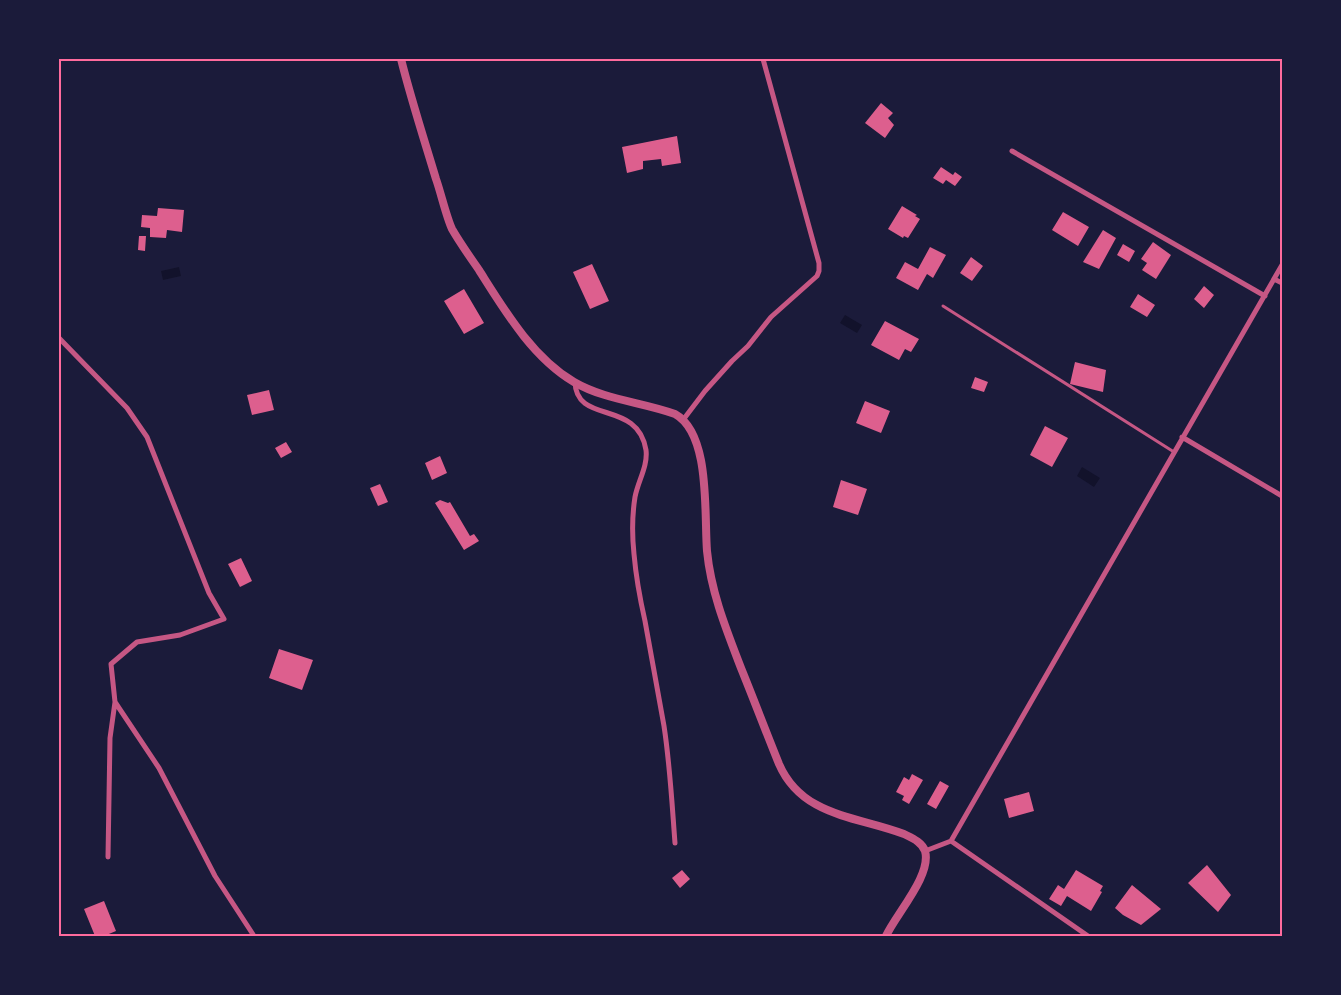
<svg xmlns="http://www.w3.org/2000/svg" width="1341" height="995" viewBox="0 0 1341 995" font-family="Poppins,sans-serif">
	<rect width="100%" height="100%" fill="#1b1b3a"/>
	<path fill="#12122b" d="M179,267L181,276L163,280L161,271Z
		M845,315L862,325L857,333L840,323Z
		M1082,467L1100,478L1094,487L1077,476Z"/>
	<path fill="#dd5f8e" d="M881,103L893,113L888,118L894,125L885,138L865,123Z
		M677,136L681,163L662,166L661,159L643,161V169L627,173L622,147Z
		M941,167L953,175L955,172L962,177L955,186L946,180L943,184L933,178Z
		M902,206L917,215L915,216L920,219L908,238L904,236L903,238L888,229Z
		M158,208L184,210L182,232L167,230L166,238L150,237V228L141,227L142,215L157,216Z
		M1063,212L1089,227L1078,246L1052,230Z
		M1103,230L1116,238L1099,269L1083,262Z
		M139,236H146L145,251L138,250Z
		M1153,242L1171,255L1156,279L1142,270L1147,263L1141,259Z
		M1123,244L1135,251L1129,262L1117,255Z
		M930,247L946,255L933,278L927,274L918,290L896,278L905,262L918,269Z
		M971,257L983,266L972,281L960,273Z
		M592,264L609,301L590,309L573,272Z
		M1204,286L1214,295L1204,308L1194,299Z
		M464,289L484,323L464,334L444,301Z
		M1138,294L1155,305L1147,317L1130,307Z
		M885,321L919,339L911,352L905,349L899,360L871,345Z
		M1075,362L1106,370L1103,392L1070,384Z
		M975,377L988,382L984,392L971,388Z
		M269,390L274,410L252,415L247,395Z
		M865,401L890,411L881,433L856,423Z
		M1045,426L1068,438L1052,467L1030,455Z
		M286,442L292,452L281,458L275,448Z
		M440,456L447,473L432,480L425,463Z
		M841,480L867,489L858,515L833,507Z
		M380,484L388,502L378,506L370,488Z
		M440,500L448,503L450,502L470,536L474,534L479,541L464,550L435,503Z
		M241,558L252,581L240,587L228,564Z
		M279,649L313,660L302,690L269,678Z
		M912,774L923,780L909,804L902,800L904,796L896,792L904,777L909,780Z
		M940,781L949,786L936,809L927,804Z
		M1029,792L1034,811L1009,818L1004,799Z
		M1207,865L1231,895L1218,912L1188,883Z
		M682,870L690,879L680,888L672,878Z
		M1076,870L1103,886L1100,891L1102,892L1091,911L1067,896L1061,906L1049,899L1058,885L1064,889Z
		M1132,885L1161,909L1141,925L1123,915L1115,908Z
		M104,901L116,931L104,936H95L84,909Z"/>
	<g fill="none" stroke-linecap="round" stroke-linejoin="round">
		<path stroke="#c65784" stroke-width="3" d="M943,306L1174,452"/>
		<path stroke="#c65784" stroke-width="5" d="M1012,151L1265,296
			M1274,279L1282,283
			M59,338L127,408L147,437L209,593L224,619L180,635L137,642L111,664L115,702L159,768L215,876L254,936
			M575,382C576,425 638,399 646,450C648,466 638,481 635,497C632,516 632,535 634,554C636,577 640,599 645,621C651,656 658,691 664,726C670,765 672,804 675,843
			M683,420L705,391L732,361L748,346L771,317L817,276L819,271V263L763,59
			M1182,437L1282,496
			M951,841L1088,936
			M925,851L951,841L1282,265
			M108,857L110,738L115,702"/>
		<path stroke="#c65784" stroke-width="8" d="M401,59C411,99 424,139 436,179C441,193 446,216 452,229C460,243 470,257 479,270C505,311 532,357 574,382C605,400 642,402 675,414C711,434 704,514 707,551C711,592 726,629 741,668C754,700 766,732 779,764C802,817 857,816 904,834C912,838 922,842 925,851C932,875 896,914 886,936"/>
	</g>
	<rect width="1341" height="995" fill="none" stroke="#1b1b3a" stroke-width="120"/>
	<rect x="60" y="60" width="1221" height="875" fill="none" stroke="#ff6b9d" stroke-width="2"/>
</svg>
